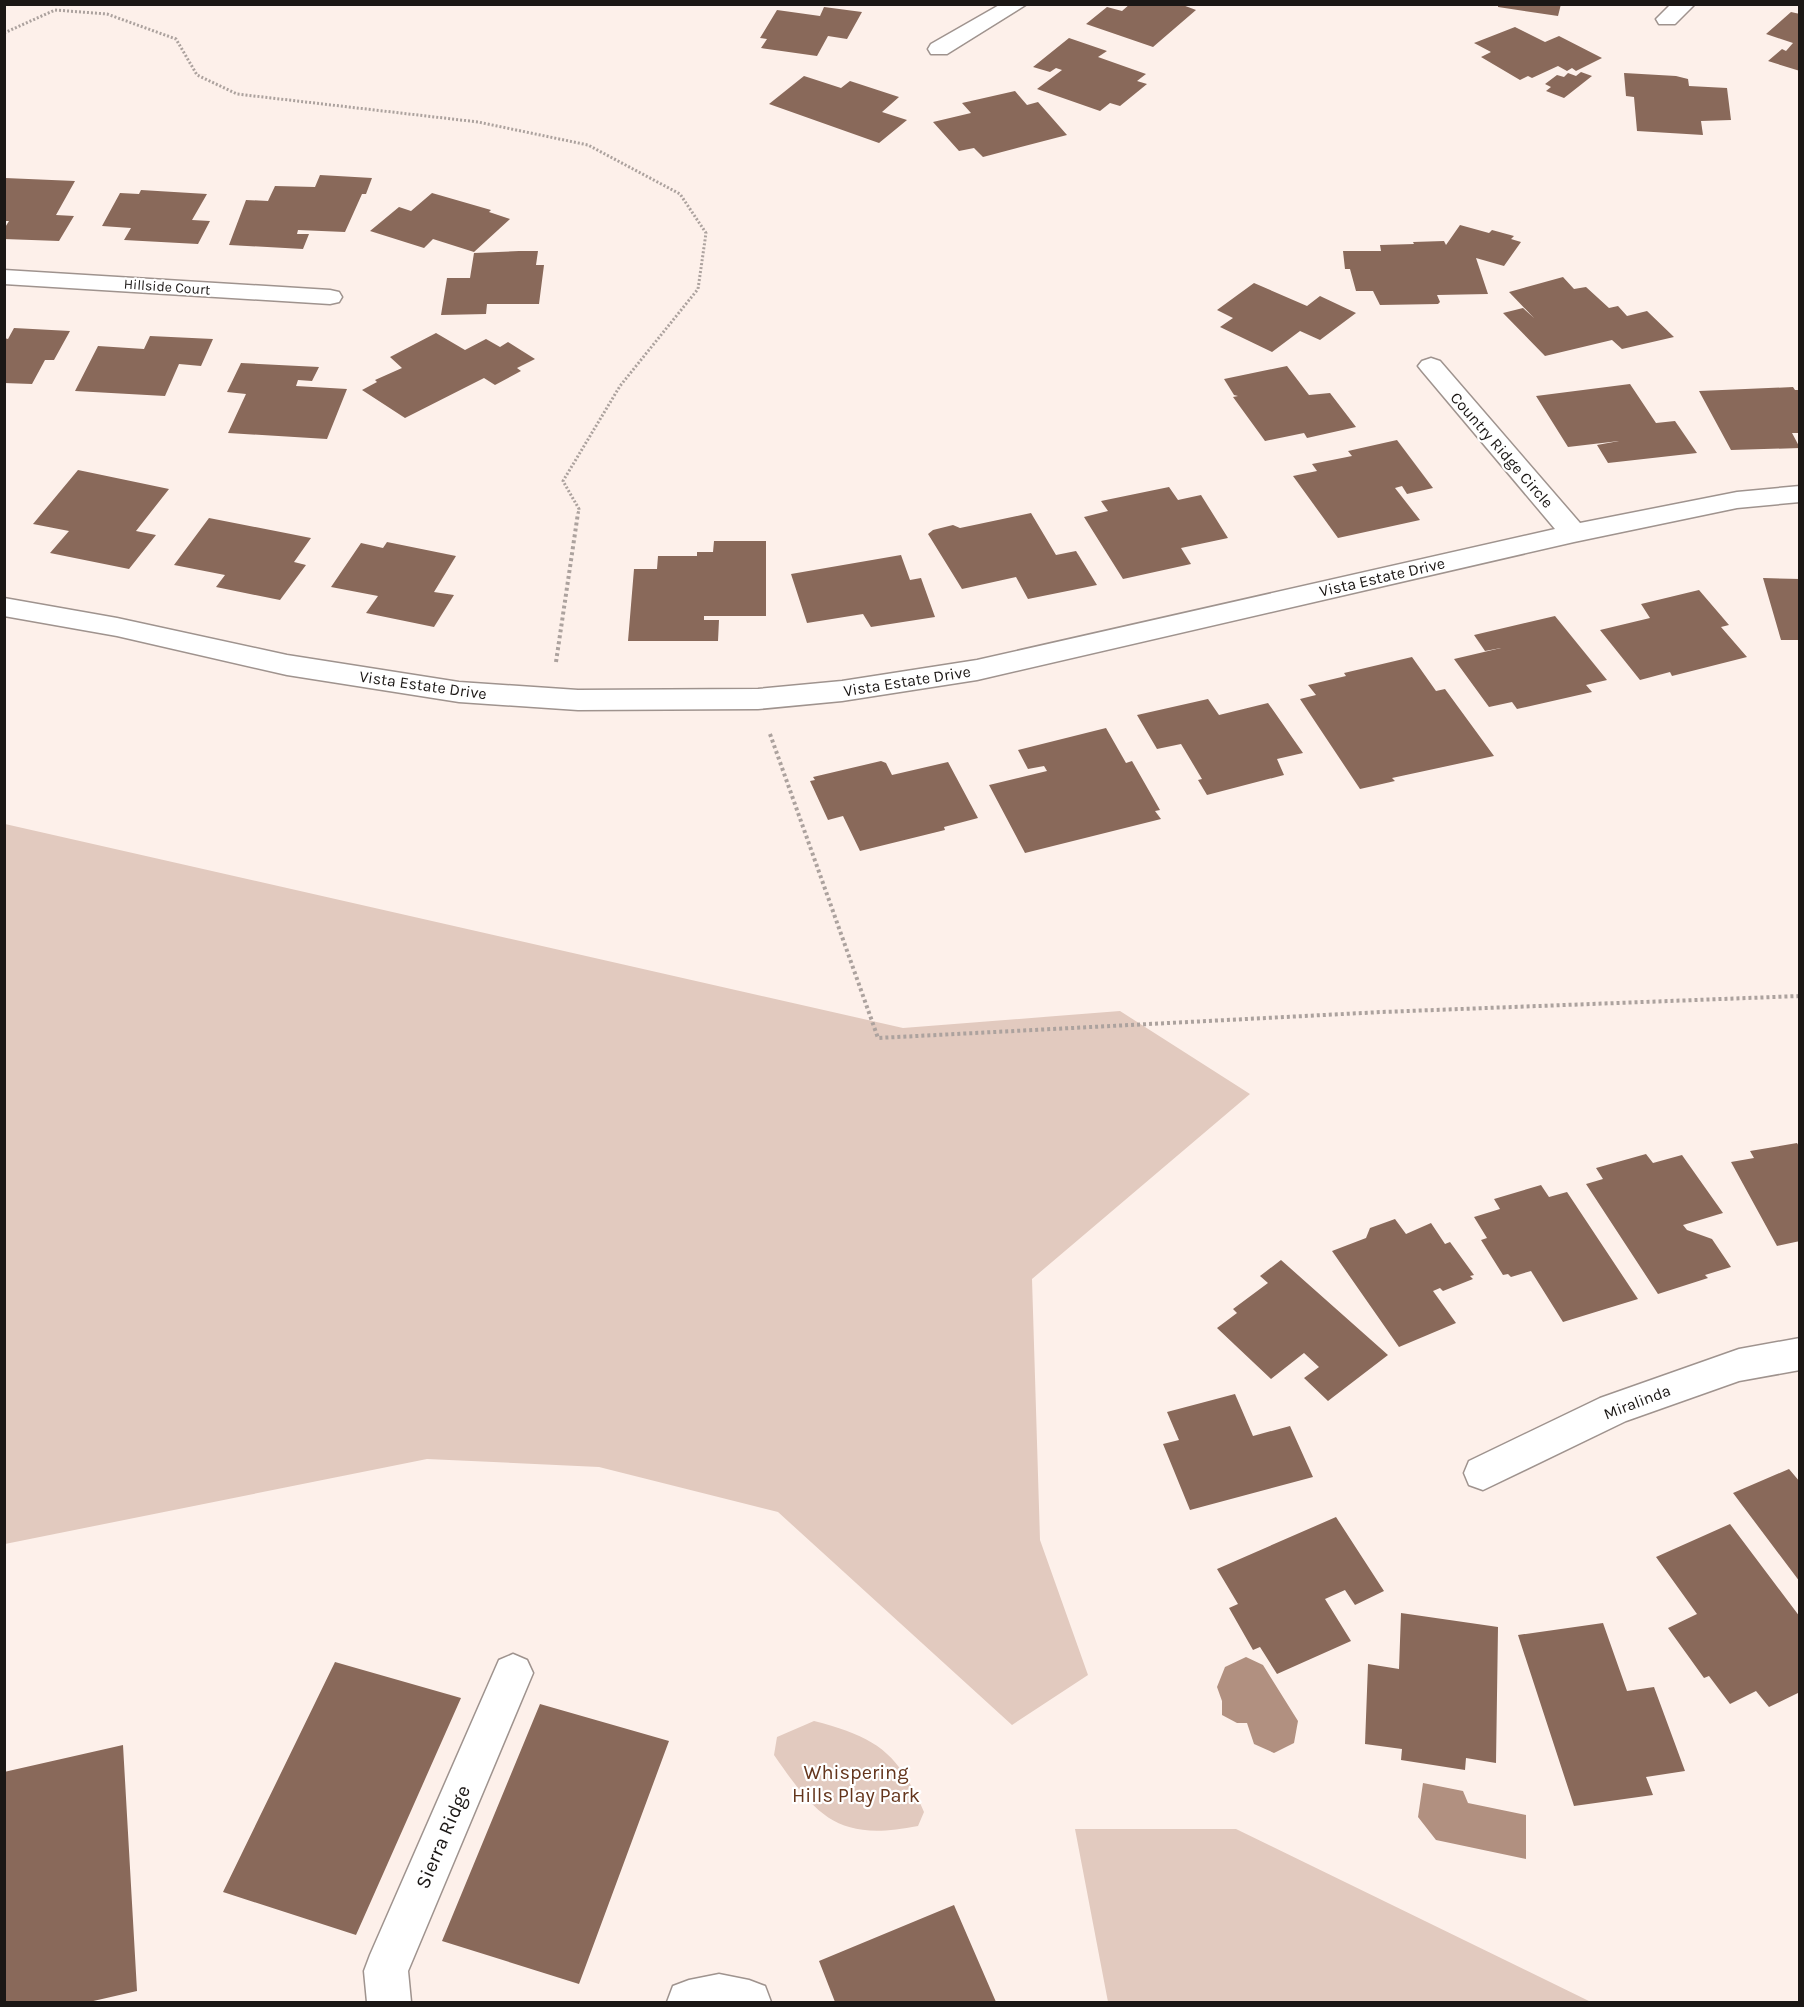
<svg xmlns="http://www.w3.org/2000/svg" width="1804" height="2007" viewBox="0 0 1804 2007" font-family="Karla,sans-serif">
	<rect width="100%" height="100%" fill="#fdf0ea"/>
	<path fill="#e2cabf" d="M5,824L903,1028L1120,1011L1250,1094L1032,1279L1040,1540L1088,1675L1012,1725L778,1512L599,1467L427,1459L5,1544Z
		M814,1721C876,1737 898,1752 924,1812L918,1826C838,1842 817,1817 774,1755L777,1737Z
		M1075,1829H1236L1591,2002H1108Z"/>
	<path fill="#b19080" d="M1246,1657L1263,1665L1298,1721L1294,1743L1274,1753L1254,1744L1247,1723H1237L1222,1715V1701L1217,1687L1225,1667Z
		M1423,1783L1463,1791L1468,1803L1526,1815V1859L1436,1840L1418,1817Z"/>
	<path fill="#89695a" d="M1130,4H1180L1196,10L1153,47L1086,24L1107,7L1122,11Z
		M1498,4H1561L1558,16L1498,7Z
		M824,7L862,12L847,39L828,36L817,56L761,48L767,39L760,38L777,10L820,16Z
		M1791,12L1800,14V71L1768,61L1782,49L1786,51L1793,43L1766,34Z
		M1515,27L1545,42L1559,36L1602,58L1576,71L1572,68L1567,71L1558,66L1532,78L1528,76L1520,80L1481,57L1491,52L1474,43Z
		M1069,38L1107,51L1098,57L1146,74L1137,81L1147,84L1120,106L1110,103L1100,111L1037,89L1062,70L1056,68L1050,72L1033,67Z
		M1581,72L1592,76L1564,98L1546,91L1551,87L1545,84L1557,75L1564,77L1568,73L1576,76Z
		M1624,73L1676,76L1688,79L1689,86L1727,88L1731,120L1701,121L1703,135L1637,131L1634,97L1626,96Z
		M804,76L841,88L850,81L899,97L882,112L907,120L879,143L769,104Z
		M1015,91L1027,105L1038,102L1067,135L983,157L974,148L959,151L933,122L971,113L962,103Z
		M320,175L372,178L366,194H362L345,232L298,230L297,234H309L303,249L229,245L246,200L268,201L275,186L315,187Z
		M5,178L75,181L56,215L74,216L59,241L4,239V229L9,221H5Z
		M141,190L207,194L192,220L210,221L198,244L124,240L131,228L102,226L120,193L139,194Z
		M432,193L491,210L489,212L510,219L474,252L433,239L424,248L370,231L399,207L411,211Z
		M1460,225L1489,233L1492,230L1514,236L1511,239L1521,242L1504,266L1476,258L1488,294L1437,295L1440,302L1438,304L1380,305L1373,291H1356L1350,269H1345L1343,251H1381L1380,245L1414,244L1413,242L1444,241L1446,245Z
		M519,251H538L536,265H544L539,304H487L486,314L441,315L447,278H470L474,253Z
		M1563,277L1574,289L1586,287L1609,308L1618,306L1627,316L1647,311L1674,337L1622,349L1612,340L1545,356L1503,313L1523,308L1534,318L1509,292Z
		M1254,283L1307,306L1320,296L1356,313L1320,340L1300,331L1272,352L1220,327L1233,318L1217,310Z
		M14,328L70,331L54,360H45L32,384L4,383V338L8,339Z
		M436,333L465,350L486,339L500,347L508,342L535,359L517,368L521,371L495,385L484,378L405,418L362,390L377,382L375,380L402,368L390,357Z
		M150,336L213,339L201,366L179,364L165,396L75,391L98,346L144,349Z
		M241,363L319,367L312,381L298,380L296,386L347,389L327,439L228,433L246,394L227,392Z
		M1287,366L1309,395L1330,393L1356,427L1307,438L1304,433L1265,441L1233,397L1238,396L1234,395L1224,379Z
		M1630,384L1656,423L1675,421L1697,453L1608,463L1597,445L1619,441L1568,447L1536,396Z
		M1793,387L1795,390H1800V433H1792L1800,448L1731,450L1699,391Z
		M1397,440L1433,488L1407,494L1402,486L1395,488L1420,520L1338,538L1293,476L1317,471L1312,464L1352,456L1348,451Z
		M78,470L169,489L136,531L156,535L129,569L50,553L69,531L33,524Z
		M1169,487L1178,500L1201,495L1228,538L1181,548L1191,564L1123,579L1084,517L1108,511L1101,501Z
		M1031,513L1056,555L1076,551L1097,585L1028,599L1016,577L962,589L928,534L933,530L953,525L960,528Z
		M209,518L311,538L294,562L306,565L280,600L216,587L225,575L174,565Z
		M714,541H766V616H704V620H719L718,641H628L634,569H657L658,556H697V552H713Z
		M387,542L456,556L434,592L454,595L434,627L366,613L378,596L331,587L361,543L383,548Z
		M901,555L910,580L921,578L935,617L871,627L863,614L807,623L791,574Z
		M1763,578L1800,579V640H1781Z
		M1699,590L1729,625L1721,627L1747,657L1672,676L1670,672L1640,680L1600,630L1650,618L1641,604Z
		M1555,616L1607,680L1586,685L1592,692L1517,709L1512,702L1489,707L1454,659L1501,648L1485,651L1474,635Z
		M1412,657L1436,691L1445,689L1494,756L1392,778L1395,781L1360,789L1300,699L1316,695L1308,685L1346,676L1344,673Z
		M1208,699L1219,715L1268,703L1303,753L1277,759L1284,775L1207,795L1198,780L1202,779L1181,744L1157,749L1137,715Z
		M1106,728L1126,763L1132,761L1160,810L1155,811L1161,819L1025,853L989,785L1047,771L1044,766L1028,769L1018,750Z
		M881,761L886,763L892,775L948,762L978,818L944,827L945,830L860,851L843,816L828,820L810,781L815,780L813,777Z
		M1797,1143L1800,1148V1241L1777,1246L1731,1162L1754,1158L1750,1151Z
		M1646,1154L1653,1163L1682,1155L1723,1213L1683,1225L1687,1230L1712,1239L1731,1267L1705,1275L1708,1278L1658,1294L1586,1184L1603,1179L1596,1168Z
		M1541,1185L1549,1197L1567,1192L1638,1299L1563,1322L1531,1271L1511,1277L1508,1274L1503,1275L1481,1240L1487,1238L1474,1217L1500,1209L1494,1199Z
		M1395,1219L1406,1234L1431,1223L1445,1244L1450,1242L1474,1275L1470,1276L1473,1279L1443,1291L1440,1288L1433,1291L1456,1323L1399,1347L1332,1251L1366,1238L1370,1228Z
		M1281,1260L1388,1355L1328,1401L1304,1378L1319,1367L1304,1353L1271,1379L1217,1328L1237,1313L1233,1309L1268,1283L1260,1276Z
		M1235,1394L1253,1436L1290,1426L1313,1477L1190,1510L1163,1444L1179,1440L1167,1412Z
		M1789,1469L1800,1482V1582L1733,1493Z
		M1336,1517L1384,1591L1355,1605L1345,1590L1325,1599L1351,1641L1277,1674L1260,1647L1253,1650L1229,1608L1238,1604L1217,1569Z
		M1730,1524L1800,1617V1692L1769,1707L1756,1691L1730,1704L1709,1676L1704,1678L1668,1628L1697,1614L1656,1557Z
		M1401,1613L1498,1627L1496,1763L1466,1758L1465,1770L1401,1760L1402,1749L1365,1744L1368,1664L1399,1669Z
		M1603,1623L1627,1691L1654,1687L1685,1771L1646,1777L1653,1795L1574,1806L1518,1635Z
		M335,1662L461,1698L356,1935L223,1892Z
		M540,1704L669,1741L579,1984L442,1941Z
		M123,1745L137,1991L89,2002H4V1772Z
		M954,1905L996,2002H835L819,1961Z"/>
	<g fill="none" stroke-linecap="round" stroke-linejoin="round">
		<g stroke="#9f938e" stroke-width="3">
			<path id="minor" d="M1001,4H1027L947,54H931L928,49L931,44Z
				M1671,4H1695L1675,24H1659L1656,19Z
				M4,270L330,290L339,292L342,297L339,302L330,304L4,284Z
				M1431,358L1440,361L1580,523L1737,492L1800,486V502L1737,508L1574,542L977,680L842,701L758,709L578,710L459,702L287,675L117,636L4,616V598L117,618L287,655L459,682L578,690L758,689L842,681L977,660L1555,529L1422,371L1418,366L1422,361Z
				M1800,1338V1370L1739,1381L1626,1421L1483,1490L1469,1485L1464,1473L1469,1461L1600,1398L1739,1349Z
				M513,1654L527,1660L533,1673L408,1971L411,2002H367L364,1971L370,1955L499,1660Z
				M719,1974L749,1980L765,1986L771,2002H667L673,1986L689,1980Z"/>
		</g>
		<path stroke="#aca29e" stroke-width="3" stroke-dasharray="2 2" stroke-linecap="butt" d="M4,33L55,10L107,14L176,39L197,75L237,94L478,122L588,145L680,194L706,233L698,289L620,386L563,481L579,509L578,514"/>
		<path stroke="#aca29e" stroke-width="4" stroke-dasharray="3 3" stroke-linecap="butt" d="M556,662L578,513
			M770,734L878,1038L1382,1012L1800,996"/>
		<use href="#minor" fill="#fff" fill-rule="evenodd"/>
	</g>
	<g text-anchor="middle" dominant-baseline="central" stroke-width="4.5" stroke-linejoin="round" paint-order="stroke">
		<g font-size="14" fill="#1b1715" stroke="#fff">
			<text transform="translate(167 287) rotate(4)">Hillside Court</text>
		</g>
		<g font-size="16" fill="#1b1715" stroke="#fff">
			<text transform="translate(1502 450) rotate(49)">Country Ridge Circle</text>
			<text transform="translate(1382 577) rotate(-13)">Vista Estate Drive</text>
			<text transform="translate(907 681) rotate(-9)">Vista Estate Drive</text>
			<text transform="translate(423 685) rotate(8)">Vista Estate Drive</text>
			<text transform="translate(1637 1402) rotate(-21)">Miralinda</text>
		</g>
		<g font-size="20" fill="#64351c" stroke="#fff">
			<text x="856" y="1772">Whispering<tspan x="856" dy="23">Hills Play Park</tspan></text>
		</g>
		<g font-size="20" fill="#1b1715" stroke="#fff">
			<text transform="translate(443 1837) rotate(-67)">Sierra Ridge</text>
		</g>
	</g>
	<rect width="1804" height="2007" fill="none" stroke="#1b1715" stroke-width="12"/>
</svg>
